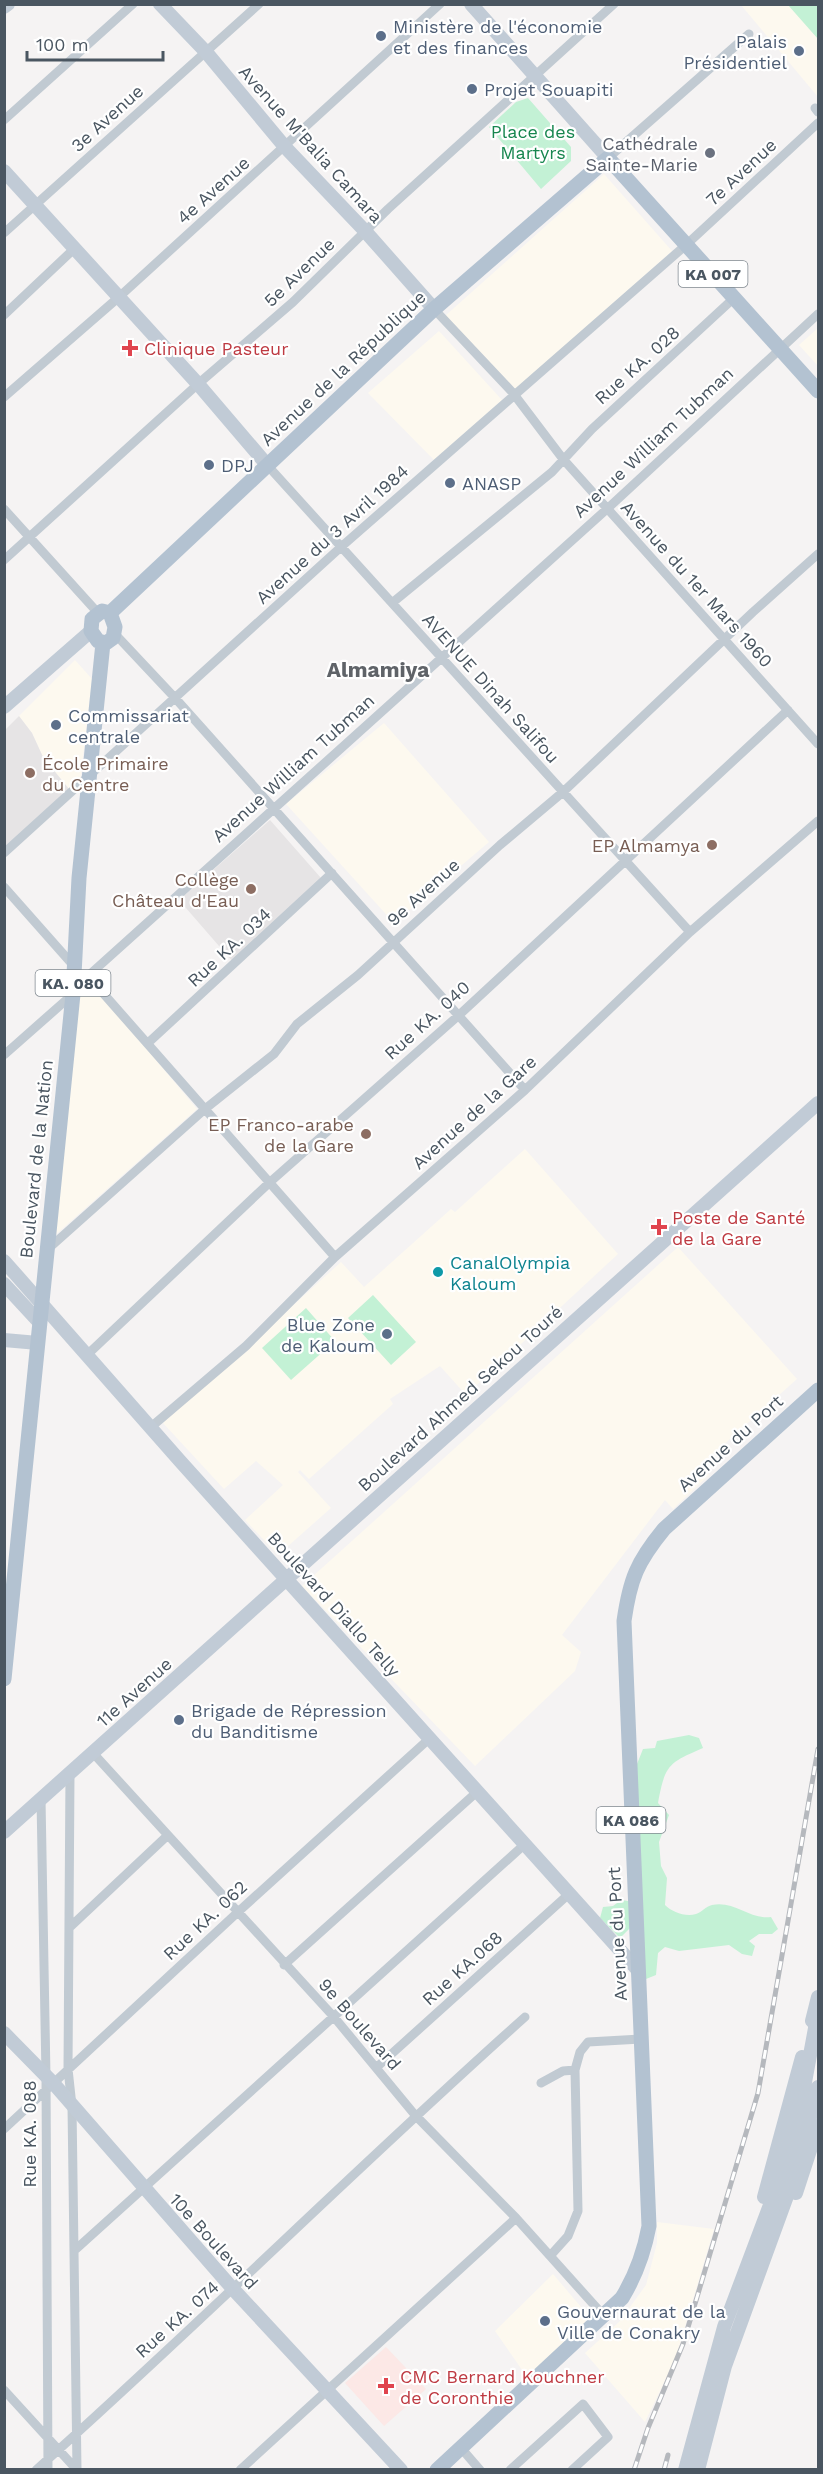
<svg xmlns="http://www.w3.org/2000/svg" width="823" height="2474" viewBox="0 0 823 2474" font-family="'Work Sans',sans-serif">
	<rect width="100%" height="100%" fill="#f5f3f3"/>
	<path fill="#fdf9ef" d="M741,5H818V97Z
		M604,174L672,251L513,392L445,316Z
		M818,328V366L799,345Z
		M439,331L502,400L434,460L368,393Z
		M75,660L92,679L80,782L69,789L43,757L32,733L19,716Z
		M384,723L489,842L394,923L286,804Z
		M88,979L197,1109L53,1237L79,987Z
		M525,1149L618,1254L466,1395L440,1366L390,1399L393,1404L309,1479L300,1470L298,1472L331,1508L278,1555L245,1520L283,1485L256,1461L224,1489L163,1423L341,1262L364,1287L451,1209L455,1212Z
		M678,1247L797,1379L701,1465L709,1475L673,1509L665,1500L562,1635L581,1652L575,1671L475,1766L302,1586Z
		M657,2222L714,2229L675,2360L645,2422L585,2353L619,2322L646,2285L657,2243Z
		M553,2274L587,2314L584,2327L529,2380L495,2331Z"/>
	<path fill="#e6e4e5" d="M19,716L32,733L43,757L69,789L5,848V730Z
		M270,820L321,878L232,961L179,900Z"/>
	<path fill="#fce8e6" d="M386,2347L426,2389L384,2426L345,2383Z"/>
	<path fill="#c3f1d5" d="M788,5H818V39Z
		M528,98L571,147V161L541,189L489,127L516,102Z
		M373,1295L416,1342L391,1365L348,1318Z
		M306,1308L335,1341L291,1380L262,1348Z
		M689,1735L699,1738L703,1748C668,1763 665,1765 658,1803L669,1815L659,1842L661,1866L667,1878L665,1905C672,1912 685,1917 696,1914C701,1913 706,1906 712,1905C734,1900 750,1920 771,1917L778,1929L772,1934H759L749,1941L755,1946L752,1956L742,1954L729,1945L679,1951L665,1947L658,1953L656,1975L646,1979L631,1927L620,1938L600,1918L603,1907L613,1906L621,1900L628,1901L635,1769L643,1749L655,1748L657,1741Z"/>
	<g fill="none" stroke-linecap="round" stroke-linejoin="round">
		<path stroke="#c1cad2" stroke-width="9" d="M815,108L818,112
			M4,120L133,4
			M608,158L749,34
			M4,233L259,4
			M434,309L513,393L563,459L818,744
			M4,315L75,248
			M4,397L119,297L440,4
			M268,466L690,932
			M4,509L98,613
			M4,560L198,384L293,302L388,209L614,4
			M392,603L552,472L592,429L734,298
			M115,634L176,699L525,1090
			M4,853L341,547L686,245L818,123
			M4,887L73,965
			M88,976L335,1257
			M148,1043L332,873
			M4,1055L73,994L88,976L607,509L818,314
			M48,1249L205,1109L274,1054L297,1024L358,975L500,845L563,792L753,612L818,554
			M88,1354L269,1183L458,1016L788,710
			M151,1427L246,1346L335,1257L525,1090L690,932L818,821
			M93,1753L334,2017L415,2115L516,2218L604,2316
			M70,1773L68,2069L72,2106L77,2470
			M41,1799L46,2076L48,2470
			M69,1928L168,1835
			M284,1965L478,1791
			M377,2067L570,1893
			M541,2083L563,2071L575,2070
			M4,2129L238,1912L430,1738
			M75,2250L525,1844
			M550,2256L568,2236L578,2211L575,2070L580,2052L588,2042L641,2039
			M4,2390L77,2470
			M461,2448L480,2470
			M36,2470C202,2322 359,2165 525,2017
			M240,2470L516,2218
			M510,2470L583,2404L608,2437L572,2470"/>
		<path stroke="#c1cbd6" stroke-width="14" d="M160,4L206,52L285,147L365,231L434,309
			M471,4L608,158
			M4,7L8,4
			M4,171L198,384L268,466
			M4,707L91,631
			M4,1261L180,1461L637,1969
			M4,1284L40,1323
			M4,1340L38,1343
			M4,1832L818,1103
			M812,2021L818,1997
			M4,2033L54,2084L233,2289L401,2470
			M796,2193L818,2126
			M764,2197L802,2057
			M685,2470L724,2327L782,2173L803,2093L818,2012
			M698,2470L725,2366L795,2174L818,2087"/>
		<path stroke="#b3c2d1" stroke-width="15" d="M102,611L110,613L115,627L113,638L106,643L98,641L91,631L92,619Z
			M110,613L434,309L608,158L818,391
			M4,1679L73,994L79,878L103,643
			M437,2470L622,2298C636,2275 644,2253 649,2226L624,1621C630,1579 637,1562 664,1529L818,1390"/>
		<g stroke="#b5b8bd" stroke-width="5">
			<path id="rail" d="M634,2470L648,2428L683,2344L758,2093L818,1749
				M664,2470L668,2455"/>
		</g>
		<use href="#rail" stroke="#fff" stroke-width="3" stroke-dasharray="9" stroke-linecap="butt"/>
	</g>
	<g fill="#5c6f8a" stroke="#fff" stroke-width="2">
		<circle cx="381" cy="36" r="6"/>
		<circle cx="799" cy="51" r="6"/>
		<circle cx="472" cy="89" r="6"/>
		<circle cx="209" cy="465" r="6"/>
		<circle cx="450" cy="483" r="6"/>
		<circle cx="56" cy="725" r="6"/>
		<circle cx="387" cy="1334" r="6"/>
		<circle cx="179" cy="1720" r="6"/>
		<circle cx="545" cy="2321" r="6"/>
	</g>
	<circle fill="#6b7280" stroke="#fff" stroke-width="2" cx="710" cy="153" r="6"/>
	<g fill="#e0444e" stroke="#fff" stroke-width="2">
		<path d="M127 339h6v6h6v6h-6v6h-6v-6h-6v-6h6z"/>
		<path d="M656 1218h6v6h6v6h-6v6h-6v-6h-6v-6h6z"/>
		<path d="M383 2377h6v6h6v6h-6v6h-6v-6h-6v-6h6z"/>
	</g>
	<g fill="#8d6e63" stroke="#fff" stroke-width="2">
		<circle cx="30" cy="773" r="6"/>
		<circle cx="712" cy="845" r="6"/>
		<circle cx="251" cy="889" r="6"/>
		<circle cx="366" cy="1134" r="6"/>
	</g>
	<circle fill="#0f9aa8" stroke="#fff" stroke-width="2" cx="438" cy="1272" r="6"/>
	<g text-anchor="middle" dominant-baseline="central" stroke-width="4.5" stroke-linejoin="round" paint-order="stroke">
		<g fill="#fff" stroke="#808990" stroke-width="1.5">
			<rect x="678.5" y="261" width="69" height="26" rx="4.5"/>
			<rect x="35.5" y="970" width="75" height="26" rx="4.5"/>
			<rect x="596.5" y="1807" width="69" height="26" rx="4.5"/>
		</g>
		<g font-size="16" font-weight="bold" fill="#4a5661">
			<text x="713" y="274">KA 007</text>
			<text x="73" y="983">KA. 080</text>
			<text x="631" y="1820">KA 086</text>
		</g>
		<g font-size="18" fill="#4e5e75" stroke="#fff" text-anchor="start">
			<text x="393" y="26">Ministère de l'économie<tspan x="393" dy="21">et des finances</tspan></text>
			<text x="787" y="41" text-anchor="end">Palais<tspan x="787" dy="21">Présidentiel</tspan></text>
			<text x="484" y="89">Projet Souapiti</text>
			<text x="221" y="465">DPJ</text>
			<text x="462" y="483">ANASP</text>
			<text x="68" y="715">Commissariat<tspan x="68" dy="21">centrale</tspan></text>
			<text x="375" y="1324" text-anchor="end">Blue Zone<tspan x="375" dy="21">de Kaloum</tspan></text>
			<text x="191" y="1710">Brigade de Répression<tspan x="191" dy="21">du Banditisme</tspan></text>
			<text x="557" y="2311">Gouvernaurat de la<tspan x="557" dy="21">Ville de Conakry</tspan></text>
		</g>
		<g font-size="18" fill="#4a5661" stroke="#fff">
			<text transform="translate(107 118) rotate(-42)">3e Avenue</text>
			<text transform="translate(311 144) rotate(48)">Avenue M'Balia Camara</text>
			<text transform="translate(741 172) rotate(-43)">7e Avenue</text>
			<text transform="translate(213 190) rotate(-42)">4e Avenue</text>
			<text transform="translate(299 272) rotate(-44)">5e Avenue</text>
			<text transform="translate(637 365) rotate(-42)">Rue KA. 028</text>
			<text transform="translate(343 368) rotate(-43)">Avenue de la République</text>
			<text transform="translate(653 442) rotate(-43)">Avenue William Tubman</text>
			<text transform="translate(332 534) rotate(-42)">Avenue du 3 Avril 1984</text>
			<text transform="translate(697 584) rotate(48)">Avenue du 1er Mars 1960</text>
			<text transform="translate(491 688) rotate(48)">AVENUE Dinah Salifou</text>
			<text transform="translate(293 768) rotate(-42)">Avenue William Tubman</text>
			<text transform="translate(423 892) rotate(-42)">9e Avenue</text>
			<text transform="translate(229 947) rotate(-43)">Rue KA. 034</text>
			<text transform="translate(427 1020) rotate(-42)">Rue KA. 040</text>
			<text transform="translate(474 1112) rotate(-42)">Avenue de la Gare</text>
			<text transform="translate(36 1159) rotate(-84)">Boulevard de la Nation</text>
			<text transform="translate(460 1398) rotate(-42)">Boulevard Ahmed Sekou Touré</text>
			<text transform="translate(730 1443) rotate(-42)">Avenue du Port</text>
			<text transform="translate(334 1604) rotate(48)">Boulevard Diallo Telly</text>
			<text transform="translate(134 1692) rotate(-42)">11e Avenue</text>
			<text transform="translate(205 1920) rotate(-43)">Rue KA. 062</text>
			<text transform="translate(617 1934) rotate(-93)">Avenue du Port</text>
			<text transform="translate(462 1968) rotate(-42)">Rue KA.068</text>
			<text transform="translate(360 2024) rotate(49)">9e Boulevard</text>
			<text transform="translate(29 2134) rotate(-90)">Rue KA. 088</text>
			<text transform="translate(214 2241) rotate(48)">10e Boulevard</text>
			<text transform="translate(177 2319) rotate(-42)">Rue KA. 074</text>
		</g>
		<g font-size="18" fill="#17864f" stroke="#fff">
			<text x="533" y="131">Place des<tspan x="533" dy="21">Martyrs</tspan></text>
		</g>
		<g font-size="18" fill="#5b616d" stroke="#fff" text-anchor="end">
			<text x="698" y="143">Cathédrale<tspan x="698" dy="21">Sainte-Marie</tspan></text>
		</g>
		<g font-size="18" fill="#be3a42" stroke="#fff" text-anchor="start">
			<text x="144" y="348">Clinique Pasteur</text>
			<text x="672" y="1217">Poste de Santé<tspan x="672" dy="21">de la Gare</tspan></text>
			<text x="400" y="2376">CMC Bernard Kouchner<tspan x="400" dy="21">de Coronthie</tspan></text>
		</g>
		<g font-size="18" fill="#785e54" stroke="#fff" text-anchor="end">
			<text x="42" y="763" text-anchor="start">École Primaire<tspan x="42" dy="21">du Centre</tspan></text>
			<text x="700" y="845">EP Almamya</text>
			<text x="239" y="879">Collège<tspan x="239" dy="21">Château d'Eau</tspan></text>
			<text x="354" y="1124">EP Franco-arabe<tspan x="354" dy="21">de la Gare</tspan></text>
		</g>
		<g font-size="18" fill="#0d838f" stroke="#fff" text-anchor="start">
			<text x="450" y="1262">CanalOlympia<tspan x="450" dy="21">Kaloum</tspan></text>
		</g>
		<g font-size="21" font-weight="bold" fill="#5f6368" stroke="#fff">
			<text x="378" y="669">Almamiya</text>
		</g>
	</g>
	<rect width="823" height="2474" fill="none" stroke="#4a5661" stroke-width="12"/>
	<path d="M27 51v9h136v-9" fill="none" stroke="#4a5661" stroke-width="3"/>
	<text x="36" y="51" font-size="18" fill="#4a5661" stroke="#ffffff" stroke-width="4.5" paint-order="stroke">100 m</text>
</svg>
